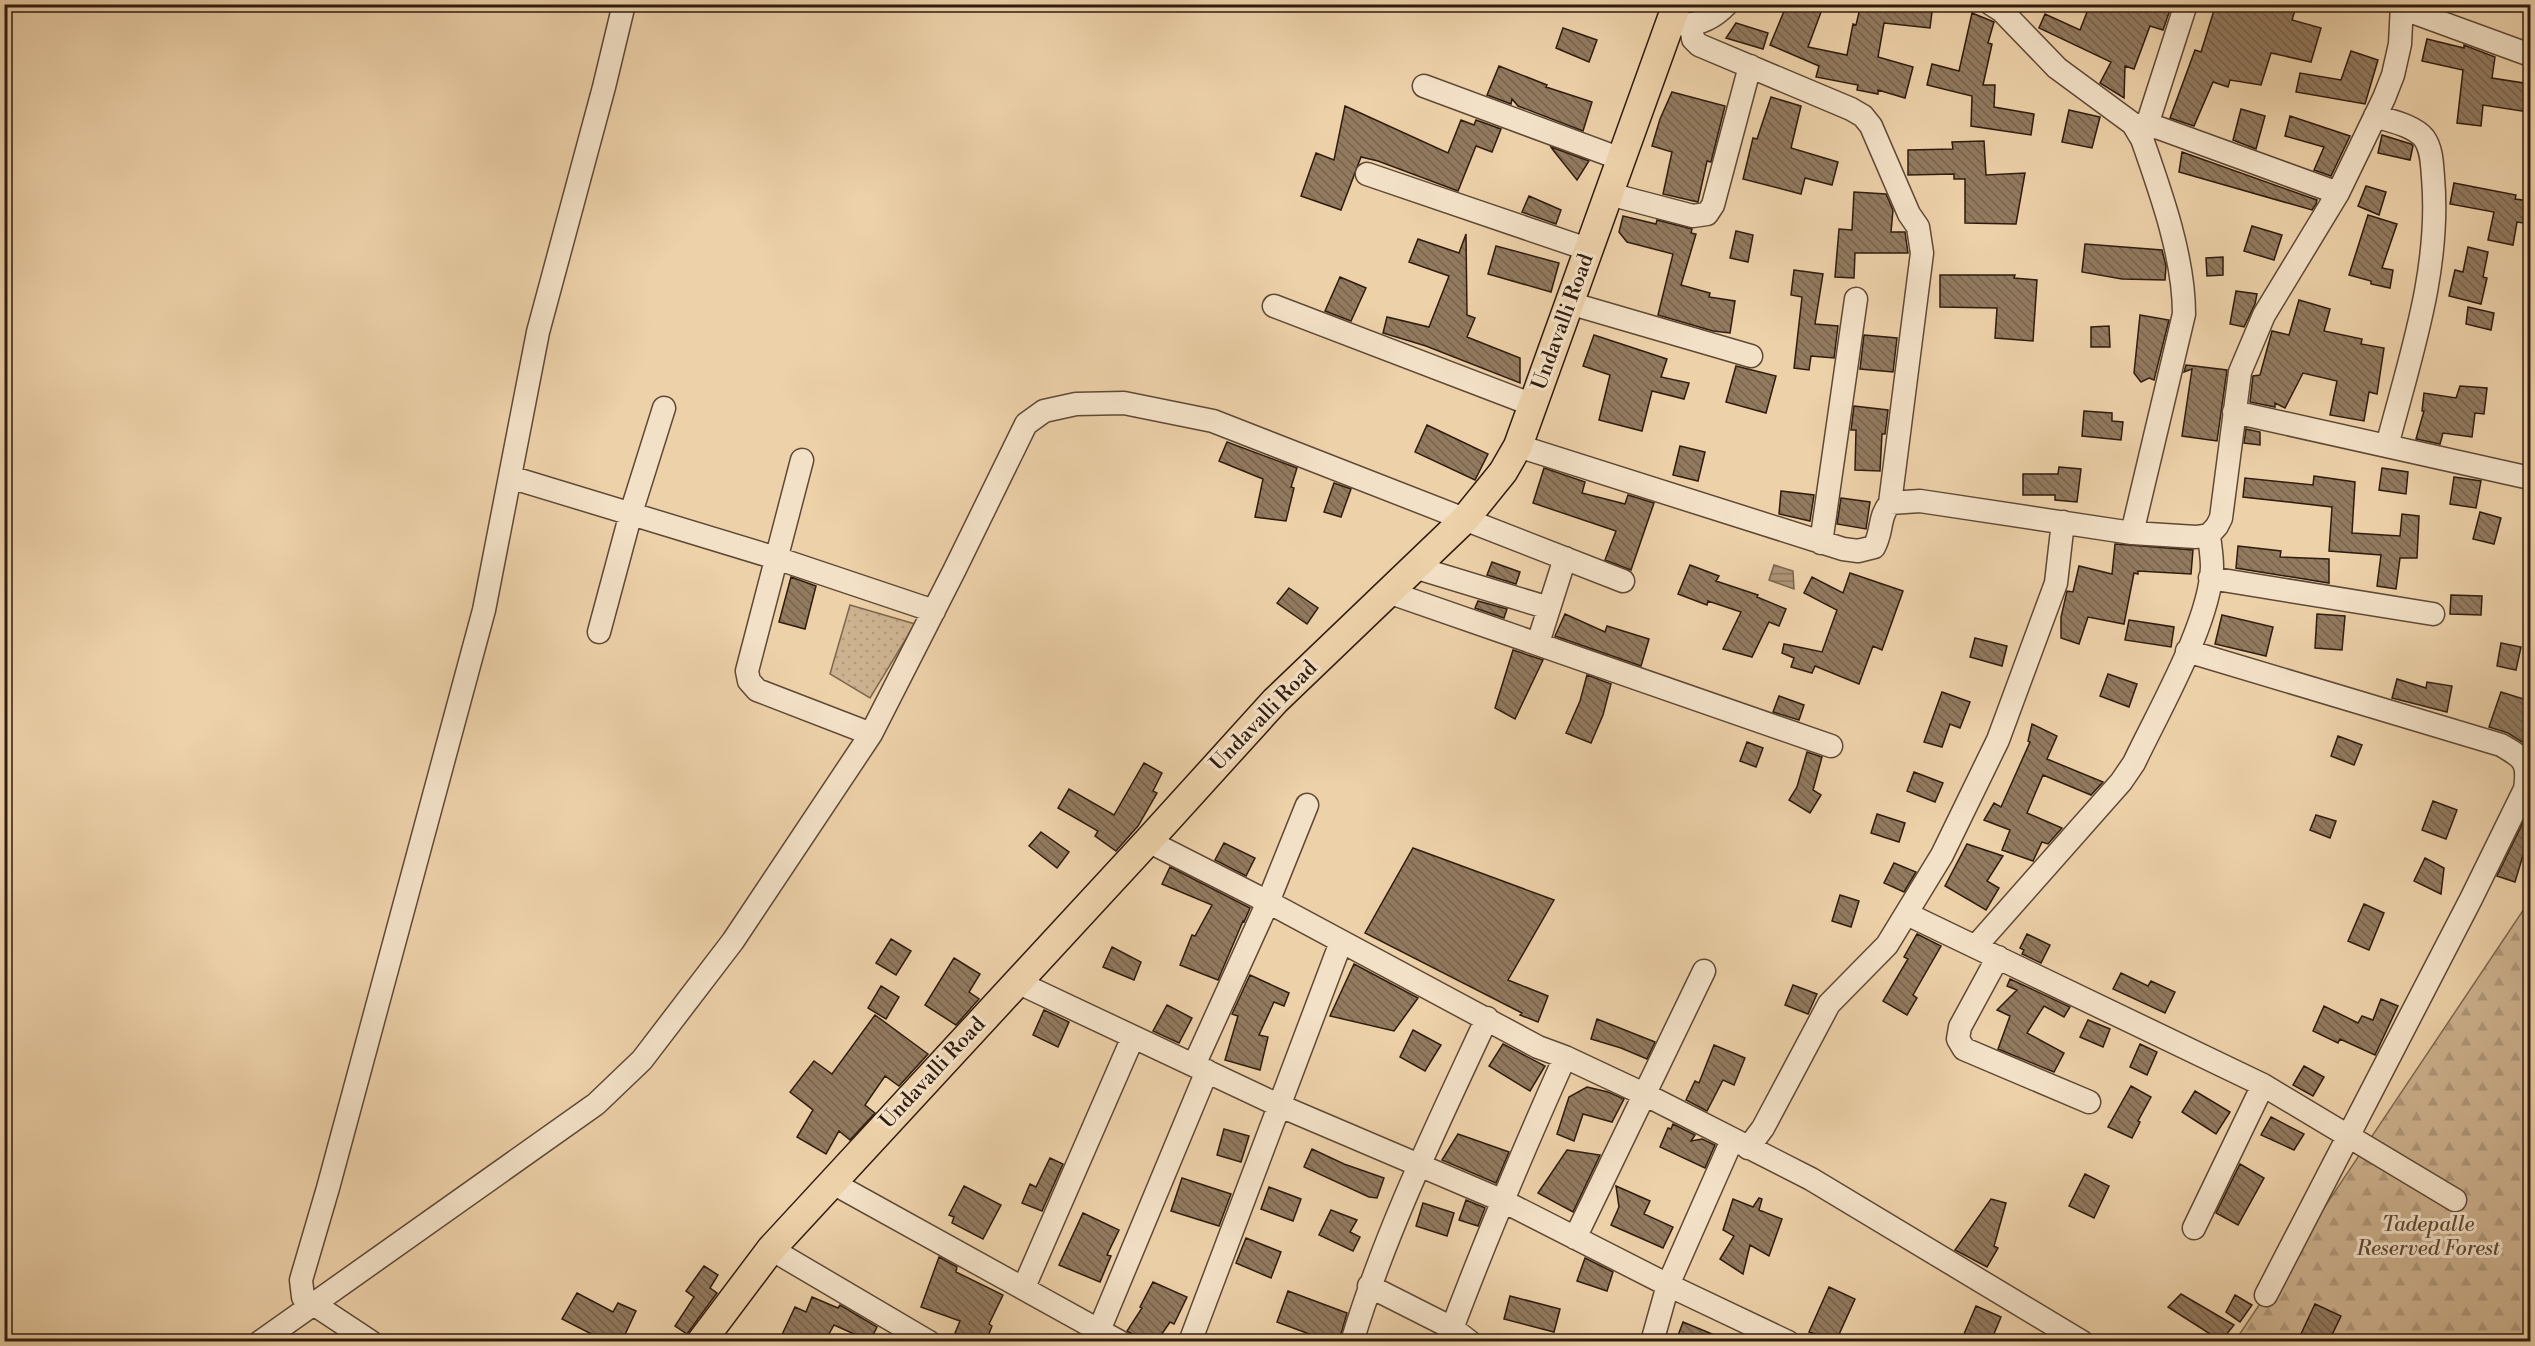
<svg xmlns="http://www.w3.org/2000/svg" width="2535" height="1346" viewBox="0 0 2535 1346" font-family="'Libre Bodoni',serif">
	<defs>
		<pattern id="forest-firs" width="22" height="20" patternUnits="userSpaceOnUse" patternTransform="scale(1.5)"><rect width="22" height="20" fill="#cdb28f"/><path d="M5 1l3.5 6h-7zM16 11l3.5 6h-7z" fill="#b0987a"/></pattern>
		<pattern id="park-dots" width="8" height="8" patternUnits="userSpaceOnUse" patternTransform="scale(1.5)"><rect width="8" height="8" fill="#cdb28f"/><path d="M2 2h.1M6 6h.1" fill="none" stroke="#b0987a" stroke-width="1.8" stroke-linecap="round"/></pattern>
		<pattern id="water-rules" width="6" height="5" patternUnits="userSpaceOnUse" patternTransform="scale(1.5)"><rect width="6" height="5" fill="#ad9375"/><path d="M0 2.5h6" fill="none" stroke="#8d775e"/></pattern>
		<pattern id="building-back-hatch" width="6" height="6" patternUnits="userSpaceOnUse" patternTransform="scale(1.5)"><rect width="6" height="6" fill="#927a5f"/><path d="M-1 5l2 2M0 0l6 6M5-1l2 2" fill="none" stroke="#78634d"/></pattern>
	</defs>
	<rect width="100%" height="100%" fill="#edd1a9"/>
	<filter id="stains"><feTurbulence type="fractalNoise" baseFrequency=".00333" numOctaves="4"/><feColorMatrix values="0 0 0 0 .2 0 0 0 0 .09 0 0 0 0 .02 0 0 0 .5 -.17"/></filter>
	<radialGradient id="worn" r=".72"><stop offset=".6" stop-color="#630" stop-opacity="0"/><stop offset="1" stop-color="#630" stop-opacity=".3"/></radialGradient>
	<path fill="url(#forest-firs)" stroke="#7e674f" stroke-width="1.5" d="M2530,900V1341H2235Z"/>
	<path fill="url(#park-dots)" stroke="#7e674f" stroke-width="1.5" d="M850,605L915,624L870,698L830,674Z"/>
	<path fill="url(#water-rules)" stroke="#7b634c" stroke-width="1.5" d="M1774,565L1793,571L1794,589L1769,580Z"/>
	<path fill="url(#building-back-hatch)" stroke="#301c0f" stroke-width="1.5" d="M1787,4H1824L1808,47L1847,55L1853,24L1856,25L1861,4H1933L1930,28L1884,23L1878,57L1913,67L1905,98L1878,90V94L1857,90L1858,85L1816,77L1819,66L1770,45Z
		M2104,4H2172L2163,30L2150,26L2134,69L2125,66L2124,98L2100,83L2111,62L2039,28L2045,14L2080,30L2089,7L2102,12Z
		M2216,4H2297L2292,20L2321,28L2311,62L2271,53L2261,85L2230,80L2228,87L2213,82L2194,126L2170,118L2195,50L2201,52Z
		M1972,13L1994,22L1988,43L1992,44L1983,85H1995L1994,107L2034,114L2031,135L1971,126L1972,96L1927,85L1932,64L1959,71Z
		M1736,23L1768,33L1763,49L1726,38Z
		M1563,28L1597,40L1589,62L1556,48Z
		M2427,39L2464,48V45L2495,57L2492,78L2530,84L2528,112L2483,105L2481,126L2457,123L2463,70L2422,61Z
		M2351,51L2378,60L2365,104L2296,92L2300,73L2341,80Z
		M1499,66L1547,85L1546,87L1592,102L1583,131L1518,106L1512,99L1511,104L1487,95Z
		M1672,92L1725,106L1711,162L1707,161L1698,202L1663,194L1672,152L1652,146L1660,119Z
		M1771,97L1801,106L1791,148L1838,162L1832,185L1805,178L1801,194L1743,179L1753,138L1757,139Z
		M1345,106L1448,153L1461,120L1474,125L1476,120L1501,129L1492,152L1476,146L1458,191L1378,161L1361,157L1341,210L1301,196L1316,153L1334,160Z
		M2241,109L2265,116L2256,149L2233,140Z
		M2069,110L2100,117L2092,148L2062,142Z
		M2290,116L2350,136L2331,176L2314,170L2324,147L2285,136Z
		M2382,135L2411,144L2413,146L2410,160L2378,153Z
		M1984,141L1986,175L2025,173L2016,224L1965,223V179H1954V174L1908,175V150L1953,149L1952,142Z
		M1551,147L1589,161L1577,180L1553,150Z
		M2182,152L2317,200L2316,204L2312,210L2179,172Z
		M2454,183L2516,195L2515,199L2530,201V224L2517,222L2513,245L2488,240L2494,212L2450,204Z
		M2366,186L2386,192L2379,215L2358,206Z
		M1854,192L1886,194L1893,210L1891,232H1905L1908,253H1855L1854,278L1835,277L1839,229L1852,230Z
		M1529,196L1561,210L1556,224L1522,212Z
		M2368,215L2397,224L2382,268L2393,270L2390,288L2371,284V281L2349,275Z
		M1623,216L1656,224L1657,220L1692,229L1691,233L1696,234L1681,285L1710,293L1709,297L1735,301L1730,333L1713,331L1658,315L1673,254L1627,242L1619,232Z
		M2252,226L2282,235L2274,260L2244,251Z
		M1736,231L1753,235L1748,262L1730,258Z
		M1466,234L1467,315L1475,318L1467,337L1520,358V383L1426,346L1383,333L1387,317L1429,327L1449,276L1409,262L1418,239L1459,253Z
		M2085,244L2162,250L2166,266L2165,280L2122,279L2082,272Z
		M1496,246L1559,263L1551,292L1488,274Z
		M2468,247L2488,252L2483,277L2487,278L2481,304L2449,296L2455,270L2463,272Z
		M2223,257V275L2207,276L2206,258Z
		M1794,270L1823,274L1815,324L1838,326L1834,358L1811,356L1809,370L1794,368L1802,297L1791,295Z
		M1940,275H2015L2014,278L2037,280L2033,341L1995,338L1997,308L1940,307Z
		M1340,277L1366,288L1351,321L1325,311Z
		M2236,291L2257,294L2255,304L2244,327L2230,324Z
		M2299,300L2330,309L2324,331L2362,339L2361,344L2384,348L2377,394L2369,392L2364,421L2330,415L2337,381L2303,373L2285,408L2275,403V407L2250,402L2253,376L2260,375L2272,331L2289,335Z
		M2468,307L2494,313L2491,330L2466,324Z
		M2140,315L2169,320L2154,380L2149,378L2141,382L2134,373Z
		M2109,326L2110,347H2091V327Z
		M1594,335L1667,359L1661,377L1689,383L1684,399L1652,391L1642,431L1599,420L1610,375L1583,366Z
		M1864,335L1897,338L1893,372L1860,369Z
		M2186,365L2227,370L2217,441L2182,436L2192,369L2184,372Z
		M1736,366L1776,376L1766,413L1726,402Z
		M2460,386L2487,388L2484,414L2475,413L2472,437L2443,433L2440,444L2416,439L2424,411H2422L2424,393L2456,398Z
		M1854,406L1888,410L1885,434H1882L1880,471L1855,470L1856,430H1851Z
		M2084,411L2112,413V421L2123,422L2121,440L2082,436Z
		M1427,425L1488,454L1475,480L1415,452Z
		M2246,429L2260,432V445L2244,443Z
		M1227,442L1297,468L1291,487L1294,488L1286,521L1255,517L1263,479L1219,461Z
		M1680,446L1705,452L1698,481L1673,475Z
		M2059,467L2081,469L2077,502L2055,500V495H2023V474H2058Z
		M1544,468L1585,482L1582,493L1625,504L1628,495L1654,503L1631,570L1605,560L1616,531L1533,503Z
		M2382,468L2408,472L2406,494L2379,490Z
		M2314,476L2355,482L2352,533L2400,536L2402,514L2419,516L2417,558H2400L2396,589L2377,586L2381,555L2329,551L2332,507L2243,497L2245,478L2313,485Z
		M2454,477L2481,481L2476,508L2450,504Z
		M1334,483L1351,489L1341,517L1324,512Z
		M1781,491L1814,495L1810,521L1779,514Z
		M1841,498L1870,502L1866,529L1837,524Z
		M2480,512L2501,518L2494,544L2473,539Z
		M2115,544L2193,550L2191,574L2138,571V574L2134,573L2124,624L2088,617L2079,644L2061,638V617L2067,591L2073,592L2079,566L2112,574Z
		M2238,546L2281,551L2280,557L2329,559V583L2236,568Z
		M1492,562L1520,572L1516,584L1487,575Z
		M1690,565L1719,576L1716,581L1758,595L1757,597L1786,609L1779,626L1769,622L1752,657L1723,649L1741,612L1708,601L1707,605L1678,594Z
		M1850,573L1903,591L1882,650L1873,646L1859,684L1815,666L1812,673L1791,667L1794,658L1782,653L1784,644L1822,652L1837,610L1804,593L1812,577L1843,593Z
		M791,577L816,586L805,629L779,622Z
		M1289,588L1318,608L1307,624L1277,603Z
		M2451,595L2482,596L2481,615L2450,614Z
		M1478,601L1507,609L1504,618L1475,608Z
		M1565,614L1605,632L1607,626L1649,639L1641,666L1555,636Z
		M2317,614L2345,616L2342,650L2315,648Z
		M2222,615L2273,627L2266,656L2215,644Z
		M2129,620L2174,627L2171,647L2125,640Z
		M1975,638L2007,646L2002,666L1970,657Z
		M2501,643L2521,647L2516,670L2497,666Z
		M1513,650L1543,660L1515,719L1495,708Z
		M2108,674L2137,684L2129,707L2100,696Z
		M1587,675L1611,684L1603,715L1591,743L1566,733L1580,701Z
		M2397,679L2426,688L2427,682L2452,686L2447,712L2392,698Z
		M1942,692L1970,702L1960,728L1950,724L1942,747L1924,742Z
		M2501,692L2530,701V747L2508,733L2489,727Z
		M1779,696L1804,705L1799,720L1773,712Z
		M2032,724L2057,736L2047,759L2103,782L2091,795L2043,775L2027,813L2062,828L2048,844L2042,842L2033,861L2002,850L2010,830L1984,820L1994,803L2001,807L2030,742L2028,741Z
		M2338,736L2362,745L2354,765L2331,756Z
		M1747,742L1763,748L1756,767L1740,761Z
		M1807,752L1822,757L1813,790L1821,795L1810,813L1789,800L1797,787Z
		M1144,763L1162,773L1153,791L1157,793L1138,826L1116,851L1095,836L1098,831L1058,808L1069,789L1114,815Z
		M1914,772L1943,783L1935,802L1907,791Z
		M2433,801L2457,810L2446,839L2422,830Z
		M2530,808V854L2524,852L2515,882L2497,876Z
		M1877,814L1905,823L1899,842L1871,833Z
		M2316,815L2336,821L2330,838L2310,830Z
		M1041,832L1069,852L1057,868L1029,846Z
		M1224,843L1255,858L1246,876L1215,860Z
		M1967,844L2003,856L1987,881L1999,888L1986,910L1945,886Z
		M1413,848L1554,900L1508,980L1548,996L1538,1022L1520,1015L1522,1013L1365,933Z
		M2425,858L2444,868L2441,894L2414,881Z
		M1894,863L1916,872L1904,892L1884,883Z
		M1170,867L1250,908L1244,922L1243,921L1218,980L1180,965L1192,935L1195,936L1212,905L1162,884Z
		M1840,895L1859,901L1851,927L1832,921Z
		M2364,904L2384,913L2369,950L2348,941Z
		M1917,934L1941,946L1913,995L1917,998L1907,1015L1883,1001L1908,959L1904,957Z
		M2027,934L2050,945L2041,963L2022,954L2024,950L2020,948Z
		M891,939L911,951L896,975L876,963Z
		M1112,947L1141,962L1134,980L1103,967Z
		M954,958L980,974L969,992L979,999L956,1025L925,1005Z
		M1354,964L1418,998L1394,1031L1330,1016Z
		M2121,973L2148,986L2151,981L2175,992L2165,1013L2113,989Z
		M1250,975L1289,993L1284,1006L1274,1002L1259,1035L1268,1037L1260,1070L1225,1060L1238,1016L1232,1014Z
		M2010,979L2070,1007L2064,1017L2044,1006L2027,1033L2064,1053L2054,1072L1998,1049L2010,1016L1997,1010L2017,990L2007,986Z
		M1793,985L1817,994L1808,1014L1785,1005Z
		M881,986L899,997L886,1019L868,1008Z
		M2381,999L2398,1006L2375,1055L2340,1039L2338,1043L2313,1031L2324,1006L2358,1023L2362,1016L2373,1020Z
		M1167,1005L1192,1018L1179,1043L1153,1031Z
		M1044,1010L1069,1022L1058,1047L1033,1035Z
		M875,1015L928,1054L899,1086L885,1076L865,1105L875,1113L850,1140L839,1131L826,1154L797,1137L813,1110L790,1092L814,1061L832,1074Z
		M1597,1019L1655,1042L1647,1059L1621,1048L1591,1039Z
		M2088,1020L2110,1029L2103,1047L2080,1037Z
		M1413,1030L1441,1045L1425,1071L1400,1057Z
		M1503,1044L1545,1066L1530,1091L1489,1066Z
		M2140,1044L2157,1052L2147,1075L2130,1067Z
		M1714,1045L1745,1058L1734,1085L1723,1080L1707,1111L1686,1100L1695,1081L1699,1083Z
		M2304,1066L2324,1077L2313,1096L2293,1085Z
		M2131,1086L2151,1097L2138,1121L2140,1122L2132,1138L2108,1127Z
		M1587,1087L1608,1092L1624,1099L1612,1122L1583,1114L1574,1141L1557,1134L1569,1097Z
		M2195,1091L2230,1112L2216,1134L2182,1112Z
		M2271,1117L2304,1134L2294,1150L2261,1135Z
		M1673,1124L1695,1135L1691,1141L1702,1139L1715,1145L1705,1168L1660,1147L1668,1128L1671,1129Z
		M1224,1129L1249,1136L1241,1162L1217,1155Z
		M1458,1134L1509,1152L1496,1183L1442,1160Z
		M1312,1149L1344,1164L1384,1178L1377,1198L1369,1197L1304,1167Z
		M1567,1150L1600,1155L1573,1212L1538,1193Z
		M1050,1158L1063,1164L1042,1211L1022,1203L1030,1184L1036,1187Z
		M2240,1164L2264,1178L2238,1225L2216,1213Z
		M2085,1174L2109,1186L2094,1218L2069,1206Z
		M1182,1178L1231,1194L1219,1226L1171,1211Z
		M964,1186L1001,1205L983,1239L952,1223L954,1217L949,1215Z
		M1616,1186L1650,1201L1644,1214L1673,1227L1663,1248L1611,1225L1619,1207Z
		M1269,1187L1301,1199L1293,1221L1261,1209Z
		M1759,1198L1762,1199L1759,1210L1782,1219L1769,1256L1750,1245L1743,1274L1720,1259L1734,1236L1723,1230L1733,1199L1753,1207Z
		M1991,1199L2006,1203L1994,1246L1998,1248L1987,1267L1955,1250Z
		M1466,1200L1485,1208L1478,1226L1459,1220Z
		M1423,1203L1454,1213L1447,1236L1416,1226Z
		M1331,1210L1357,1220L1350,1232L1360,1237L1353,1251L1319,1235Z
		M1083,1213L1119,1230L1107,1255L1111,1256L1100,1282L1059,1265Z
		M1246,1238L1281,1252L1271,1278L1236,1263Z
		M939,1257L957,1267L956,1272L1003,1295L989,1324L992,1326L986,1341H974L955,1333L960,1321L921,1307Z
		M1585,1258L1613,1272L1607,1291L1577,1281Z
		M704,1266L718,1275L710,1288L717,1293L687,1334L675,1326L694,1297L686,1291Z
		M1153,1282L1187,1297L1174,1324L1170,1322L1157,1341H1143L1127,1331L1142,1308L1140,1307Z
		M1829,1287L1855,1299L1836,1341L1809,1332Z
		M1288,1291L1347,1313L1339,1341H1328L1277,1322Z
		M577,1293L613,1312L618,1303L636,1311L622,1341H605L562,1319Z
		M2181,1294L2234,1325L2221,1341L2168,1307Z
		M2235,1295L2252,1305L2240,1322L2226,1312Z
		M1510,1296L1560,1309L1554,1332L1504,1319Z
		M812,1297L838,1308L840,1305L877,1327L870,1341L834,1325L825,1341H779L795,1307L806,1312Z
		M2315,1304L2341,1316L2329,1341H2312L2300,1336Z
		M1976,1306L2001,1317L1991,1341H1961Z
		M1683,1322L1729,1341H1676Z"/>
	<g fill="none" stroke-linecap="round" stroke-linejoin="round">
		<g stroke="#5f4936" stroke-width="25">
			<path id="minor" d="M1991,4L2002,11L2057,68L2133,124L2142,139C2161,193 2184,257 2184,314L2132,533
				M2404,9L2530,55
				M1678,24C1698,26 1713,19 1727,4
				M1691,25L1693,39L1699,45L1851,109L1863,116L1871,126L1909,214L1918,227L1922,253L1890,503
				M1424,86L1621,159
				M2375,116C2390,121 2413,125 2424,138C2432,149 2432,165 2433,177C2441,270 2410,357 2387,446
				M2133,124L2159,128L2338,193
				M2147,125L2186,4
				M1367,174L1590,250
				M1609,194L1693,216L1707,214L1713,205L1750,66
				M1569,303L1751,356
				M1274,306L1533,405
				M2234,412L2530,478
				M1518,446L1843,549L1858,551L1874,547C1883,531 1878,518 1890,503L1920,501L2132,533L2196,537L2209,535L2217,526L2221,518L2240,372L2264,315L2338,193L2384,98L2393,75L2400,44L2402,4
				M802,460L747,671L749,681L757,690L871,734
				M510,477L776,558L934,611
				M1821,543L1856,299
				M1414,567L1549,608
				M2210,578L2433,614
				M1388,592L1831,746
				M599,632L631,513L664,408
				M1538,643L1565,558
				M2187,651L2501,745C2524,758 2529,762 2525,789L2471,899L2266,1295
				M1148,841L1268,902L1538,1047L1565,1057L1646,1095L1811,1179L2082,1342
				M1907,914L2263,1085L2455,1200
				M1976,946L2121,782L2134,763C2159,710 2210,623 2212,567C2212,556 2210,545 2209,535
				M1998,957L1960,1027L1958,1039L1964,1049L2089,1102
				M1017,982L1278,1105L1501,1200L1668,1285L1652,1342
				M1194,1065L1268,902L1307,805
				M1732,1140L1668,1285L1788,1342
				M1748,1148L1763,1128L1829,1004L1887,945L1942,855L1998,740L2056,583L2063,522
				M831,1182L1120,1342
				M2194,1228L2263,1085
				M1575,1238L1704,971
				M771,1249L929,1342
				M1369,1286L1452,1328L1470,1342
				M1024,1287L1133,1037
				M1100,1328L1207,1071
				M260,1342L596,1104L642,1060L733,941L871,734L955,569L1026,424L1044,411L1076,404L1124,403L1213,421L1623,581
				M371,1342L303,1297L301,1280L328,1188L484,610L538,332L604,87L624,4
				M1190,1342L1341,942
				M1352,1342C1386,1229 1438,1124 1487,1018
				M1447,1342C1483,1245 1523,1151 1565,1057"/>
		</g>
		<g stroke="#301c0f" stroke-width="31">
			<path id="major" d="M701,1342L771,1249L1148,841L1275,701L1465,519L1503,472L1518,446L1677,4"/>
		</g>
		<use href="#minor" stroke="#f3e1c7" stroke-width="22"/>
		<use href="#major" stroke="#edd1a9" stroke-width="28"/>
	</g>
	<g text-anchor="middle" dominant-baseline="central" stroke-width="6" stroke-linejoin="round" paint-order="stroke">
		<g font-size="21" fill="#301c0f" stroke="#f3e1c7">
			<text transform="translate(1563 322) rotate(-70)">Undavalli Road</text>
			<text transform="translate(1264 716) rotate(-46)">Undavalli Road</text>
			<text transform="translate(933 1073) rotate(-47)">Undavalli Road</text>
		</g>
		<g font-size="21" font-style="italic" fill="#5f4935" stroke="#f3e1c7">
			<text x="2428" y="1225">Tadepalle<tspan x="2428" dy="24">Reserved Forest</tspan></text>
		</g>
	</g>
	<rect width="2535" height="1346" fill="none" stroke="#edd1a9" stroke-width="24"/>
	<rect x="6" y="6" width="2523" height="1334" fill="none" stroke="#301c0f" stroke-width="3"/>
	<rect x="12" y="12" width="2511" height="1322" fill="none" stroke="#301c0f" stroke-width="1.5"/>
	<rect width="100%" height="100%" filter="url(#stains)"/>
	<rect width="100%" height="100%" fill="url(#worn)"/>
</svg>
